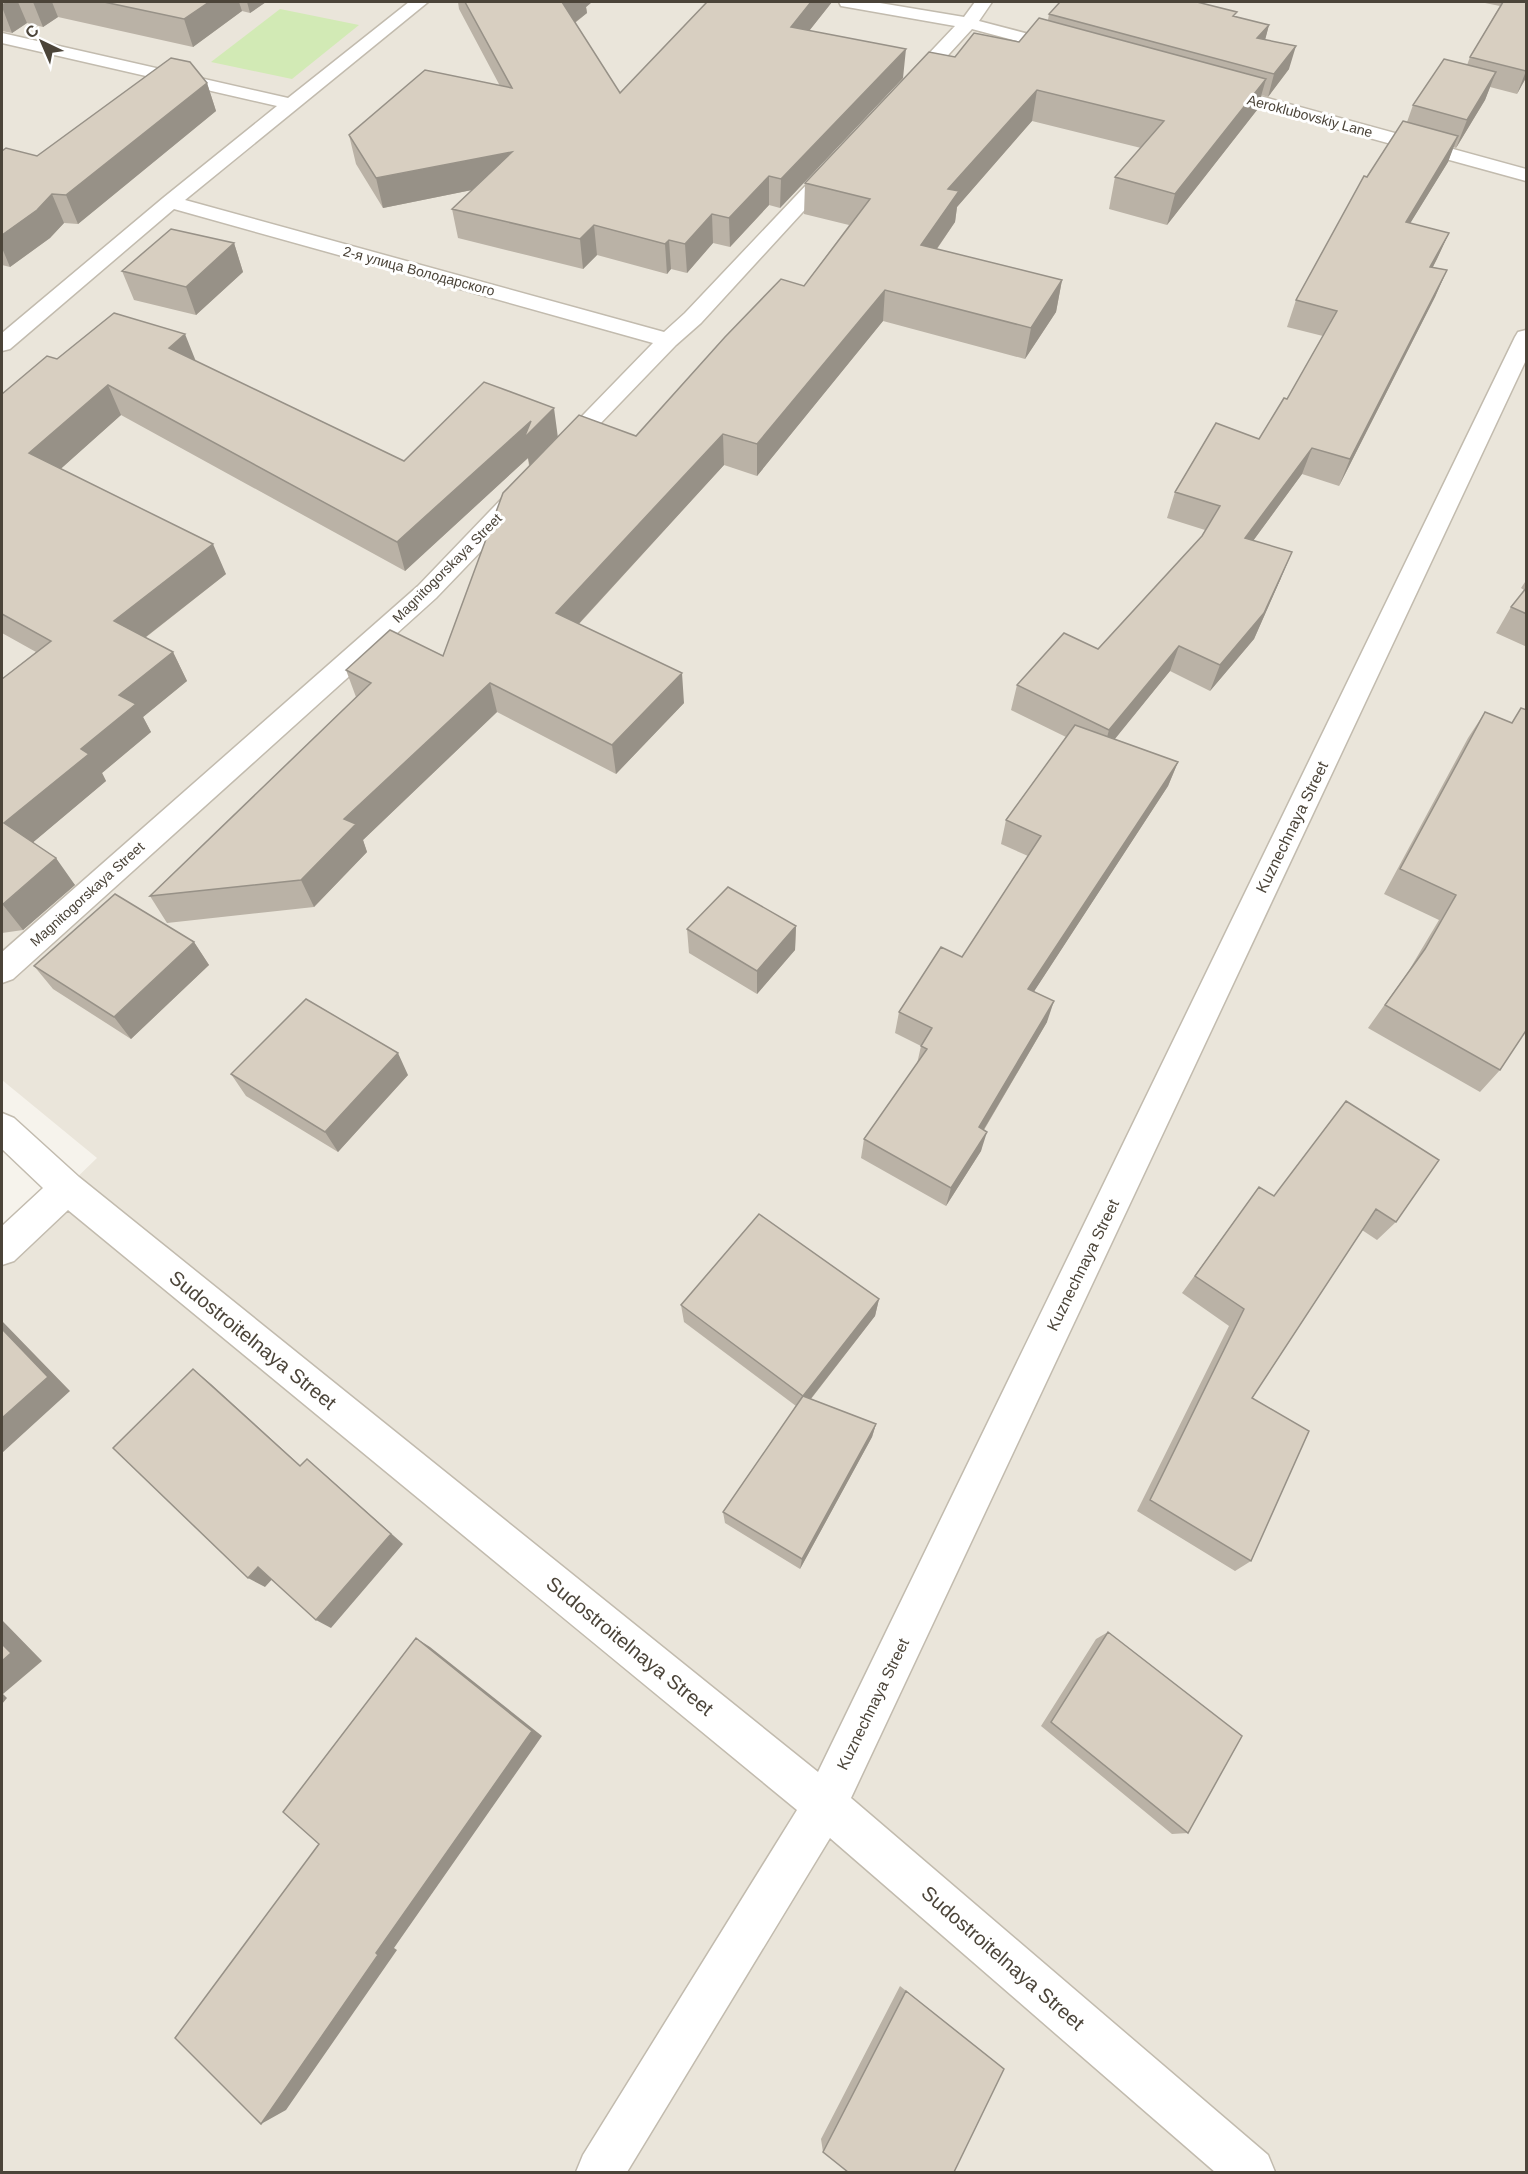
<svg xmlns="http://www.w3.org/2000/svg" width="1528" height="2174" viewBox="0 0 1528 2174" font-family="Arial,sans-serif">
	<rect width="100%" height="100%" fill="#f6f3ec"/>
	<path fill="#eae5da" d="M2,2H1526V2172H2V1250L97,1158L2,1080Z"/>
	<path fill="#d2eab5" d="M280,9L359,25L292,79L211,62Z"/>
	<g fill="none" stroke-linecap="round" stroke-linejoin="round">
		<g stroke="#c2bbae" stroke-width="3">
			<path id="minor" d="M409,2H428L185,200L664,332L685,313L828,162H842L845,166L701,323L676,345L569,456L561,458L553,456L549,451L553,446L653,343L174,209L10,349L2,351V333L163,198L277,106L2,43V33L288,98Z
				M839,2H874L964,17L975,2H992L979,21L1071,45L1074,49L1071,53L1065,54L972,29L916,90H902L900,86L902,82L955,26L847,7L841,6Z
				M1216,84L1526,169V181L1209,94L1207,90L1209,86Z
				M1526,330V360L851,1798L1268,2155L1275,2172H1215L830,1838L627,2172H576L583,2155L797,1810L68,1210L14,1261L2,1265V1226L43,1188L2,1149V1113L14,1118L79,1177L818,1772L1515,337L1518,332Z
				M522,485L531,487L534,493L531,499L436,598L13,979L2,983V952L418,586L513,487Z"/>
		</g>
		<use href="#minor" fill="#fff" fill-rule="evenodd"/>
	</g>
	<path fill="#bab2a6" d="M2,2H266L250,13L242,11L193,47L58,17L43,27L27,23L12,33L2,31Z
		M458,2H592L586,7L587,13L575,23L620,93L707,2H832L809,31L903,78L780,208L769,205L730,247L713,243L687,273L671,269L667,274L597,255L583,269L458,238L452,209L472,190L383,208L356,164L349,135L500,86L459,9Z
		M1480,2H1527V76L1517,94L1490,87L1485,100L1456,148L1453,147L1448,162L1410,223L1449,233L1433,267L1447,270L1435,297L1339,486L1302,474L1253,541L1281,578L1254,639L1210,691L1170,671L1114,739L1178,762L1168,786L1034,991L1047,1022L984,1130L981,1151L946,1206L861,1158L864,1139L917,1064L921,1046L895,1033L899,1012L962,957L1028,856L1001,844L1006,820L1066,737L1011,710L1017,685L1098,649L1202,536L1205,530L1167,518L1175,492L1259,439L1287,399L1323,336L1287,327L1296,300L1367,177L1407,122L1413,105L1467,65L1470,57L1500,6Z
		M1049,14L1235,17L1269,25L1265,39L1289,69L1268,97L1262,95L1257,110L1167,225L1109,209L1115,177L1141,148L1032,121L957,207L955,222L937,249L1062,280L1056,312L1025,359L883,321L757,476L724,465L579,624L684,703L616,774L497,712L363,840L367,852L314,907L167,923L150,896L356,697L346,670L443,656L529,466L528,458L405,571L121,415L60,469L226,574L145,638L173,652L187,681L143,717L151,732L102,773L106,781L33,842L75,885L23,930L2,933V679L36,652L2,633V394L57,359L195,361L404,461L558,436H636L804,286L849,225L804,214L805,183L955,57L1019,42L1048,20Z
		M207,83L216,111L78,224L64,223L50,238L10,267L2,265V151L37,156Z
		M234,243L243,272L196,315L134,300L122,271Z
		M1527,579V647L1496,633L1511,607L1524,590L1521,588Z
		M1521,708L1500,1070L1480,1092L1368,1028L1408,972L1439,920L1384,894L1468,738L1485,712L1512,723Z
		M796,926L795,950L757,994L689,953L687,929Z
		M194,942L209,965L131,1039L53,989L34,966Z
		M231,1074L408,1075L338,1152L246,1096Z
		M1346,1101L1396,1222L1377,1240L1362,1230L1252,1398L1251,1561L1235,1571L1137,1511L1229,1326L1182,1293L1259,1187L1274,1196Z
		M879,1299L875,1316L811,1399L876,1424L872,1437L800,1569L725,1523L723,1512L796,1406L684,1322L681,1305Z
		M1108,1632L1188,1833L1172,1834L1041,1726L1096,1639Z
		M900,1986L994,2061L823,2152L821,2139Z"/>
	<path fill="#979187" d="M6,2H18L27,23L12,33L2,7V5Z
		M33,2H52L58,17L43,27Z
		M209,2H239L242,11L193,47L184,19Z
		M247,2H266L250,13Z
		M562,2H592L586,7L587,13L565,30Z
		M811,2H832L790,55L791,27Z
		M1269,25L1263,48L1257,38Z
		M1296,46L1289,69L1268,97L1274,74Z
		M906,49L903,78L780,208L781,179Z
		M1526,71L1527,76L1517,94Z
		M1496,72L1485,100L1456,148L1467,120Z
		M1266,79L1257,110L1167,225L1175,194Z
		M207,83L216,111L78,224L66,195Z
		M1037,90L1032,121L957,207L955,222L918,276L921,245L948,189Z
		M1458,136L1448,162L1395,248L1406,222Z
		M512,152L516,181L383,208L376,178Z
		M769,176V205L730,247L729,218Z
		M52,194L64,223L50,238L10,267L2,248V235Z
		M712,214L713,243L687,273L685,244Z
		M594,225L597,255L583,269L580,239Z
		M1449,233L1437,259L1419,293L1430,267Z
		M669,240L671,269L667,274L665,244Z
		M234,243L243,272L196,315L186,287Z
		M1447,270L1435,297L1339,486L1350,459Z
		M1062,280L1056,312L1025,359L1031,328Z
		M885,290L883,321L757,476V444Z
		M185,334L197,364L169,348Z
		M108,385L121,415L45,483L29,453Z
		M554,408L558,438L530,467L528,458L405,571L397,542L531,421Z
		M723,434L724,465L561,643L556,613Z
		M1312,448L1302,474L1236,564L1245,538Z
		M213,544L226,574L129,650L114,621Z
		M1292,552L1281,578L1254,639L1210,691L1220,665Z
		M1179,646L1170,671L1102,755L1109,730Z
		M173,652L187,681L143,717L151,732L102,773L106,781L24,850L4,823L81,749L119,695Z
		M682,673L684,703L616,774L612,745Z
		M490,683L497,712L363,840L367,852L314,907L301,880L344,819Z
		M1178,762L1168,786L1022,1010L1028,989Z
		M56,858L75,885L23,930L3,905Z
		M796,926L795,950L757,994V971Z
		M194,942L209,965L131,1039L114,1017Z
		M1054,1001L1047,1022L974,1146L979,1127Z
		M398,1053L408,1075L338,1152L325,1132Z
		M987,1132L981,1151L946,1206L951,1188Z
		M879,1299L875,1316L802,1410L803,1396Z
		M2,1321L70,1391L2,1453Z
		M193,1369L211,1384L315,1479L300,1466Z
		M876,1424L872,1437L800,1569L802,1559Z
		M322,1472L403,1544L331,1628L316,1620Z
		M258,1567L275,1576L265,1587L248,1578Z
		M2,1620L42,1661L3,1694L7,1698L2,1704Z
		M416,1638L430,1647L542,1736L394,1948L397,1950L286,2110L261,2124L376,1953Z"/>
	<path fill="#d8cfc1" stroke="#979187" stroke-width="1.5" d="M104,2H209L184,19Z
		M465,2H563H562L620,93L707,2H811L791,27L906,49L781,179L769,176L729,218L712,214L685,244L669,240L665,244L594,225L580,239L452,209L512,152L376,178L349,135L425,70L512,88Z
		M1060,2H1197L1237,12L1233,16L1269,25L1257,38L1296,46L1274,74L1049,14Z
		M1503,2H1527L1526,71L1470,57Z
		M1039,18L1266,79L1175,194L1115,177L1164,121L1037,90L948,189L959,191L921,245L1062,280L1031,328L885,290L757,444L723,434L556,613L682,673L612,745L490,683L344,819L356,824L301,880L150,896L371,683L346,670L390,630L443,656L503,493L579,415L636,436L725,337L781,279L804,286L870,199L805,183L929,52L955,57L974,33L1019,42Z
		M171,58L190,62L207,83L66,195L52,194L37,210L2,235V151L6,148L37,156Z
		M1444,59L1496,72L1467,120L1413,105Z
		M1403,121L1458,136L1406,222L1449,233L1430,267L1447,270L1350,459L1312,448L1245,538L1292,552L1264,613L1220,665L1179,646L1109,730L1017,685L1064,633L1098,649L1202,536L1220,506L1175,492L1216,423L1259,439L1284,398L1287,399L1337,311L1296,300L1364,176L1367,177Z
		M171,229L234,243L186,287L122,271Z
		M114,313L185,334L169,348L404,461L484,382L554,408L524,438L531,421L397,542L108,385L29,453L213,544L114,621L173,652L119,695L136,704L81,749L89,754L4,823L56,858L2,905V679L51,641L2,614V394L47,356L57,359Z
		M1527,587V614L1511,607Z
		M1521,708L1527,710V1029L1500,1070L1385,1005L1425,949L1456,895L1400,869L1485,712L1512,723Z
		M1075,725L1178,762L1028,989L1054,1001L979,1127L987,1132L951,1188L864,1139L927,1049L921,1046L932,1028L899,1012L941,947L962,957L1041,836L1006,820Z
		M728,887L796,926L757,971L687,929Z
		M115,894L194,942L114,1017L34,966Z
		M306,999L398,1053L325,1132L231,1074Z
		M1346,1101L1439,1160L1396,1222L1376,1209L1252,1398L1309,1431L1251,1561L1150,1500L1244,1309L1195,1276L1259,1187L1274,1196Z
		M759,1214L879,1299L803,1396L681,1305Z
		M2,1329L48,1377L2,1418Z
		M193,1369L300,1466L307,1459L391,1534L316,1620L258,1567L248,1578L113,1448Z
		M803,1396L876,1424L802,1559L723,1512Z
		M1108,1632L1242,1736L1188,1833L1051,1722Z
		M416,1638L532,1731L376,1953L378,1955L261,2124L175,2038L319,1844L283,1812Z
		M2,1644L11,1653L2,1661Z
		M906,1991L1004,2069L954,2172H848L823,2152Z"/>
	<g text-anchor="middle" dominant-baseline="central" stroke-width="6" stroke-linejoin="round" paint-order="stroke">
		<g font-size="14" fill="#4b4439" stroke="#fff">
			<text transform="translate(1310 116) rotate(15)">Aeroklubovskiy Lane</text>
			<text transform="translate(419 271) rotate(15)">2-я улица Володарского</text>
			<text transform="translate(447 568) rotate(-45)">Magnitogorskaya Street</text>
			<text transform="translate(87 894) rotate(-42)">Magnitogorskaya Street</text>
		</g>
		<g font-size="16" fill="#4b4439" stroke="#fff">
			<text transform="translate(1292 827) rotate(-64)">Kuznechnaya Street</text>
			<text transform="translate(1083 1265) rotate(-64)">Kuznechnaya Street</text>
			<text transform="translate(873 1704) rotate(-64)">Kuznechnaya Street</text>
		</g>
		<g font-size="20" fill="#4b4439" stroke="#fff">
			<text transform="translate(253 1340) rotate(39)">Sudostroitelnaya Street</text>
			<text transform="translate(630 1646) rotate(39)">Sudostroitelnaya Street</text>
			<text transform="translate(1003 1958) rotate(41)">Sudostroitelnaya Street</text>
		</g>
	</g>
	<rect width="1528" height="2174" fill="none" stroke="#4b4439" stroke-width="6"/>
	<g transform="translate(42 42) rotate(316)" stroke="#ffffff" stroke-width="4.5" paint-order="stroke">
	<path d="M0-4.5L10 22L0 15L-10 22Z" fill="#4b4439"/>
	<text y="-9" font-size="16" font-weight="bold" text-anchor="middle" fill="#4b4439">С</text>
	</g>
</svg>
